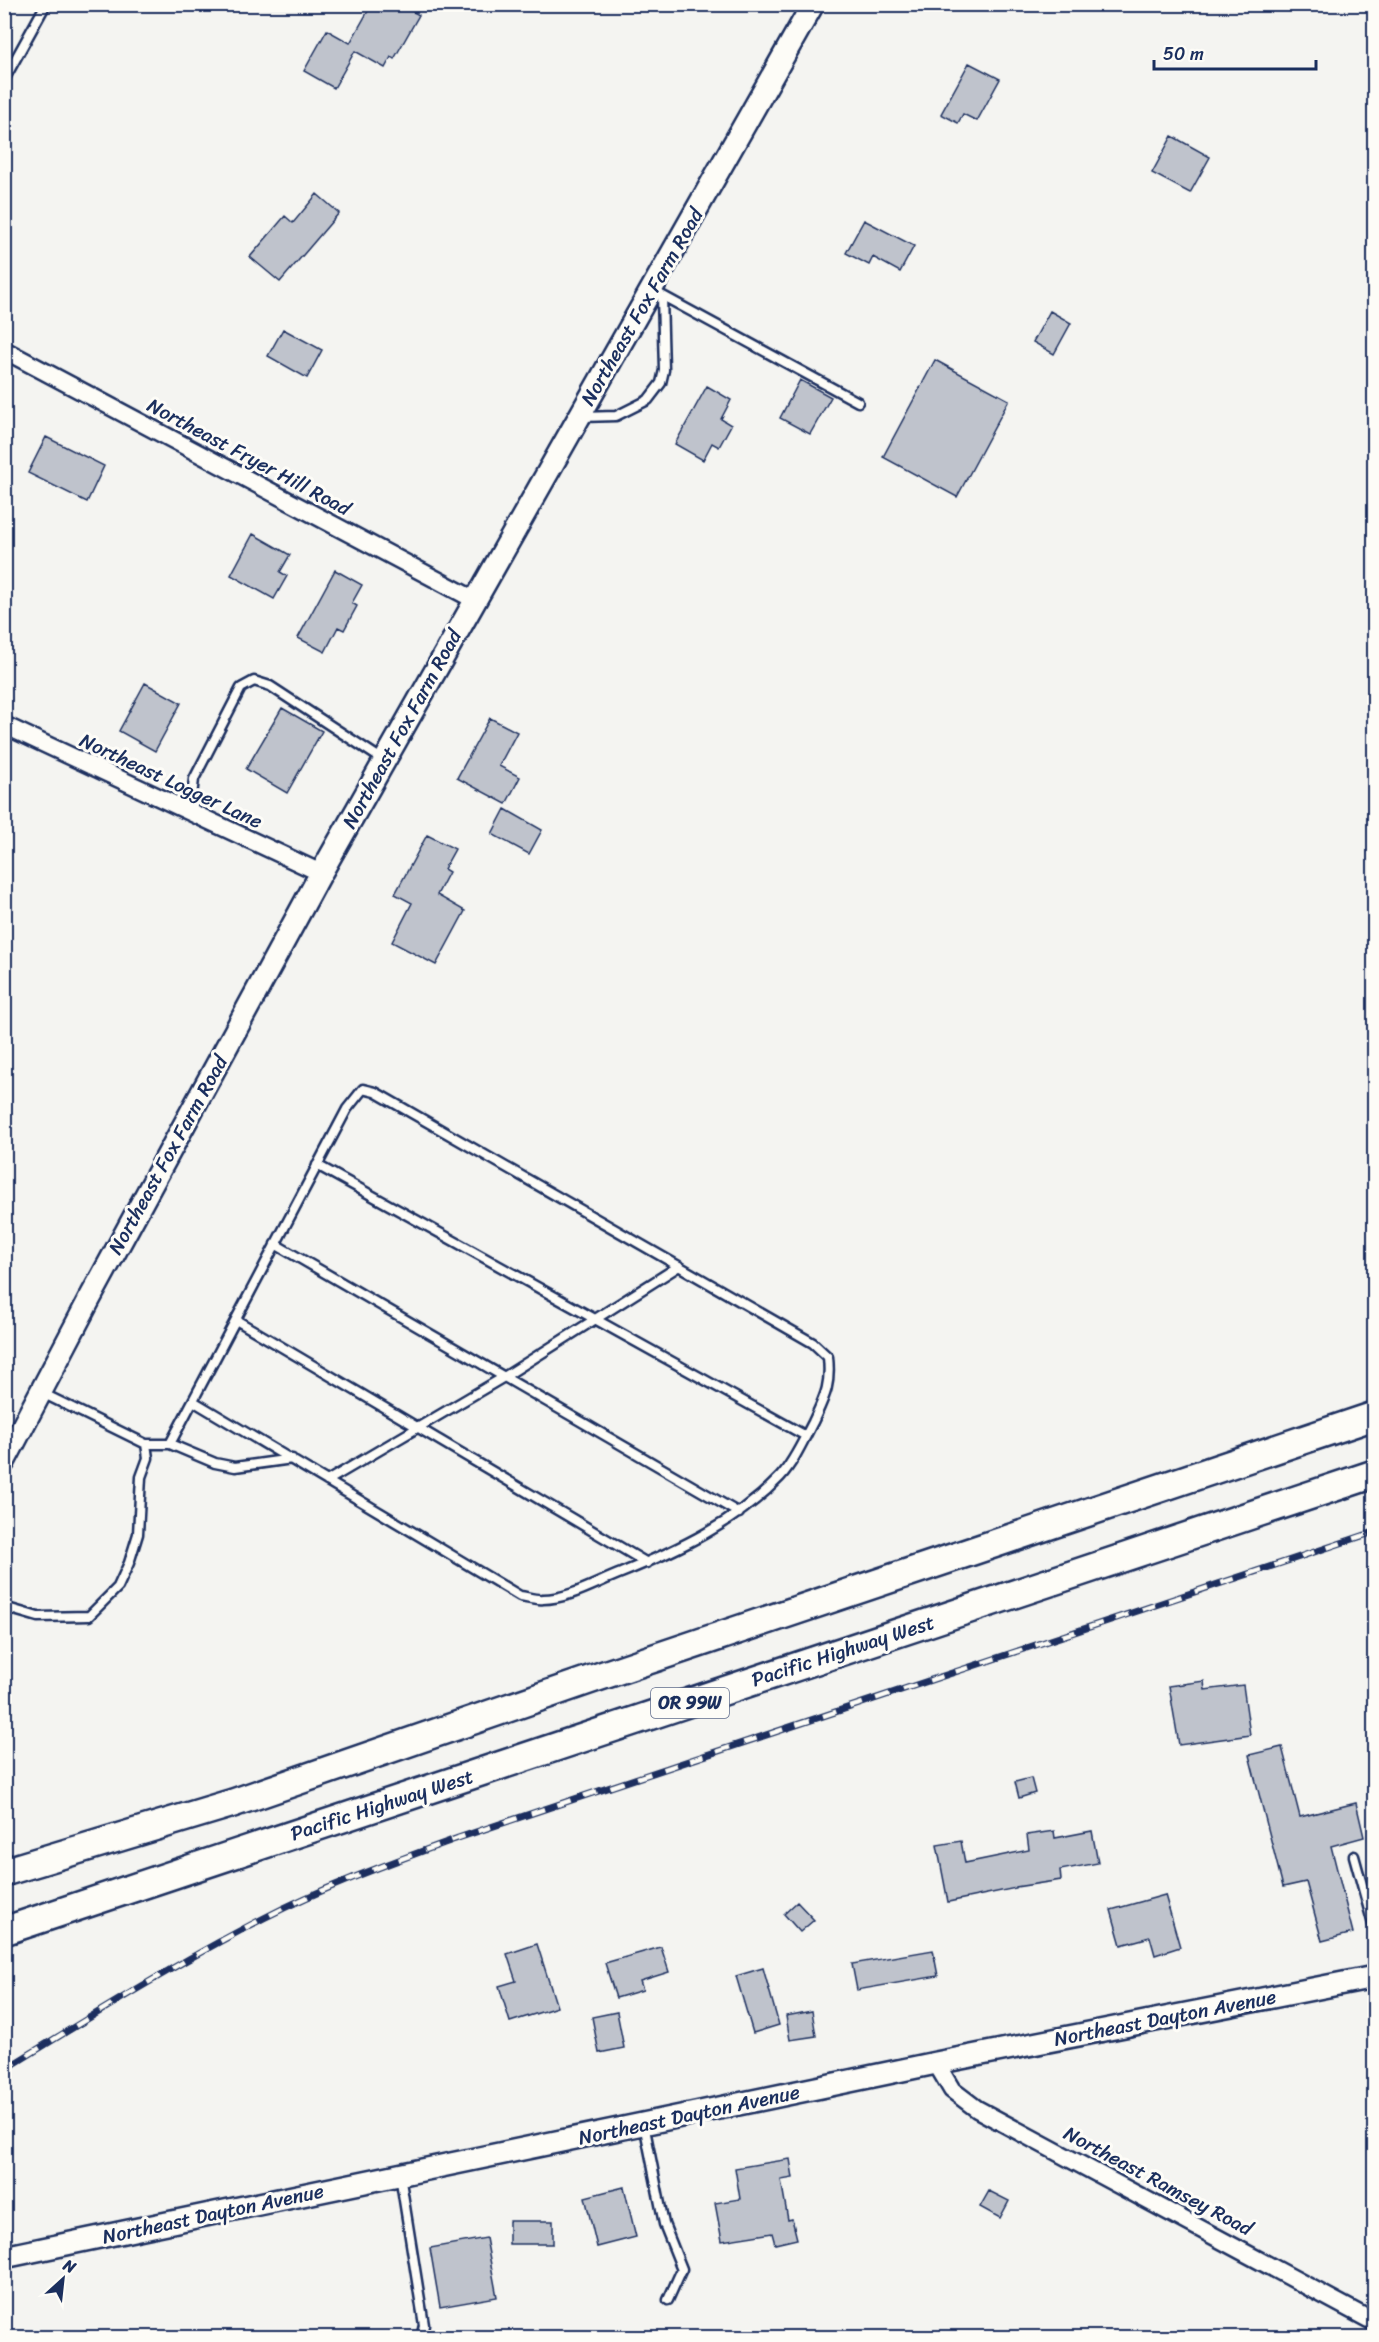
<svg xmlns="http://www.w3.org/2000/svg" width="1379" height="2342" viewBox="0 0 1379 2342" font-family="Sriracha,sans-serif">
	<rect width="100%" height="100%" fill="#f4f4f1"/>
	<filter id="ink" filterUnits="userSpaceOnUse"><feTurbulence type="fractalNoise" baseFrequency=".0167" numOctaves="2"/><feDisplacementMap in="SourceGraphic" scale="12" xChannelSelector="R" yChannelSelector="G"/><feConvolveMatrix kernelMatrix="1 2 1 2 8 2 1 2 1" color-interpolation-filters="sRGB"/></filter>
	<g filter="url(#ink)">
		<path fill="#bfc3cc" stroke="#1b2f5e" stroke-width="1.5" d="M372,4H400L419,15L394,59L391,57L385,68L355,51L334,88L304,71L327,30L350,43Z
			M969,63L1000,79L977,121L963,114L958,123L941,114Z
			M1172,136L1210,157L1190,193L1152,173Z
			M317,194L339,213L280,282L250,257L285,216L293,223Z
			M864,220L914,246L900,272L873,257L869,265L846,253Z
			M1050,311L1071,323L1054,354L1033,342Z
			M283,329L322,350L307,378L268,356Z
			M935,360L1009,400L957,497L883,457Z
			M800,380L831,397L810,434L780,418Z
			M707,386L731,400L721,419L731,425L719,447L712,443L703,460L675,444Z
			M46,437L104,466L87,502L28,473Z
			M253,534L290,555L280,572L287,576L274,599L231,575Z
			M335,570L362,585L352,603L357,606L344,630L338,627L325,652L298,638Z
			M145,683L181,703L155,751L119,731Z
			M282,708L322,731L287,793L246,769Z
			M490,718L517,732L499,766L520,777L506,804L457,778Z
			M505,809L542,830L529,854L492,834Z
			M427,835L455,849L444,869L449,872L437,895L465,911L436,965L392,942L412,903L395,894Z
			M1204,1681L1205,1690L1243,1685L1250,1735L1179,1745L1169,1686Z
			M1282,1747L1300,1817L1356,1803L1364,1837L1331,1846L1353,1933L1322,1941L1306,1882L1283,1887L1249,1755Z
			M1031,1778L1035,1793L1019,1798L1015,1782Z
			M1054,1831L1055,1838L1092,1831L1098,1863L1060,1870L1061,1880L1016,1887V1888L948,1902L937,1845L961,1841L965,1863L1029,1850L1027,1835Z
			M1165,1895L1180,1947L1155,1955L1150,1937L1121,1945L1111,1910Z
			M797,1902L814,1920L800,1932L784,1914Z
			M537,1944L557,2007L510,2022L499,1986L516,1981L507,1954Z
			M661,1947L669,1972L640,1981L643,1990L616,1998L605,1963Z
			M933,1950L938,1976L857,1990L852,1964Z
			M763,1968L779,2025L753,2033L736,1976Z
			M812,2011L816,2036L790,2040L786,2016Z
			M617,2012L624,2048L599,2053L592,2017Z
			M790,2159L793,2178L781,2180L788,2220L792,2219L797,2239L775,2244L772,2233L722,2241L715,2203L740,2199L735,2168Z
			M624,2187L636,2237L597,2247L585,2197Z
			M989,2191L1009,2201L1000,2218L980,2207Z
			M509,2221H553V2244H509Z
			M486,2238L497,2297L440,2307L430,2248Z"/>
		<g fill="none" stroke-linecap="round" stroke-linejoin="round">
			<g stroke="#1b2f5e" stroke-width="13">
				<path id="service" d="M4,80L46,4
					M652,290L858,402
					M582,417L616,416L648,400L661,383L664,370L662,296
					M194,815L192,796L194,779L241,688L254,681L270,686L383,760
					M317,1165L806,1436
					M275,1244L739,1513
					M236,1320L647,1563
					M146,1444H170C229,1332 288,1220 347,1109L363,1089L375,1092L813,1343L828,1357C831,1386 825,1396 813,1422C804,1439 794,1462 780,1477C737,1522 678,1550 621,1573C597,1582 569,1599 543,1599C536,1600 528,1597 520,1596L193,1401
					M170,1444L215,1463L235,1467L292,1459
					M327,1481L504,1377L679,1266
					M4,1607L38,1617L89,1616L118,1587L129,1563L138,1534L141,1477L148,1458L146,1444L40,1392
					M1354,1856L1374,1928
					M644,2124L664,2224L682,2269L668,2300
					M400,2175L424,2325L421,2338"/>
			</g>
			<g stroke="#1b2f5e" stroke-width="21">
				<path id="minor" d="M4,350L475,600
					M4,725L321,873
					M936,2063L952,2090L977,2109L1374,2322"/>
			</g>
			<g stroke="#1b2f5e" stroke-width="26">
				<path id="tertiary" d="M4,1462L89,1300L321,873L813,4
					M4,2257L936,2063L1374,1977"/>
			</g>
			<g stroke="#1b2f5e" stroke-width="32">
				<path id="primary" d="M4,1872L233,1803L592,1679L1374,1416
					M4,1931L1374,1474"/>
			</g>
			<use href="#service" stroke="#fdfcf7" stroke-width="8"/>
			<use href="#minor" stroke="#fdfcf7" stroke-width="16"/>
			<use href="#tertiary" stroke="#fdfcf7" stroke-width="21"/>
			<use href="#primary" stroke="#fdfcf7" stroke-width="27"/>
			<g stroke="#1b2f5e" stroke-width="7">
				<path id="rail" d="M4,2070C90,2017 175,1964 264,1918C326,1886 393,1862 458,1838L1374,1532"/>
			</g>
			<use href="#rail" stroke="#fdfcf7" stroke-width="4.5" stroke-dasharray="14" stroke-linecap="butt"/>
		</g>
	</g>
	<g text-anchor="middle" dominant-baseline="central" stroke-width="6" stroke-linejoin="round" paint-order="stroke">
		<rect fill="#fdfcf7" stroke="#5f6c8c" stroke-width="1.5" x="651" y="1688" width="78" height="30" rx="4.5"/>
		<g font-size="18" font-weight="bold" fill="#1b2f5e">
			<text x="690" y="1703">OR 99W</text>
		</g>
		<g font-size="20" fill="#1b2f5e" stroke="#fdfcf7">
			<text transform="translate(642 307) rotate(-60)">Northeast Fox Farm Road</text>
			<text transform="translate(249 457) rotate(28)">Northeast Fryer Hill Road</text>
			<text transform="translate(402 729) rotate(-61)">Northeast Fox Farm Road</text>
			<text transform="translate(171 781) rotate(25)">Northeast Logger Lane</text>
			<text transform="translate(168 1155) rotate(-61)">Northeast Fox Farm Road</text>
			<text transform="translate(843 1651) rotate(-18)">Pacific Highway West</text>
			<text transform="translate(382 1805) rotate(-18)">Pacific Highway West</text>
			<text transform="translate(1165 2018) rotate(-11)">Northeast Dayton Avenue</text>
			<text transform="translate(689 2115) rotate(-12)">Northeast Dayton Avenue</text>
			<text transform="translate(1158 2181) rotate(28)">Northeast Ramsey Road</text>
			<text transform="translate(213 2214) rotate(-12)">Northeast Dayton Avenue</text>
		</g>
	</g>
	<rect width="1379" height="2342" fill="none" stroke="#fdfcf7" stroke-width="24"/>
	<rect x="12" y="12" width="1355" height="2318" fill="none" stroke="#1b2f5e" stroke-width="2" filter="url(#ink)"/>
	<g transform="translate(63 2279) rotate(27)" stroke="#fdfcf7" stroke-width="4.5" paint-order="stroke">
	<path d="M0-4.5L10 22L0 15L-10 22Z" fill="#1b2f5e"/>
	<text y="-9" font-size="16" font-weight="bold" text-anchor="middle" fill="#1b2f5e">N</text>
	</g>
	<path d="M1154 60v9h162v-9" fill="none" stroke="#1b2f5e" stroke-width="3"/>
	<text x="1163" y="60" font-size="18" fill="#1b2f5e" stroke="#fdfcf7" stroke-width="4.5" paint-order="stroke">50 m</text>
</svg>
